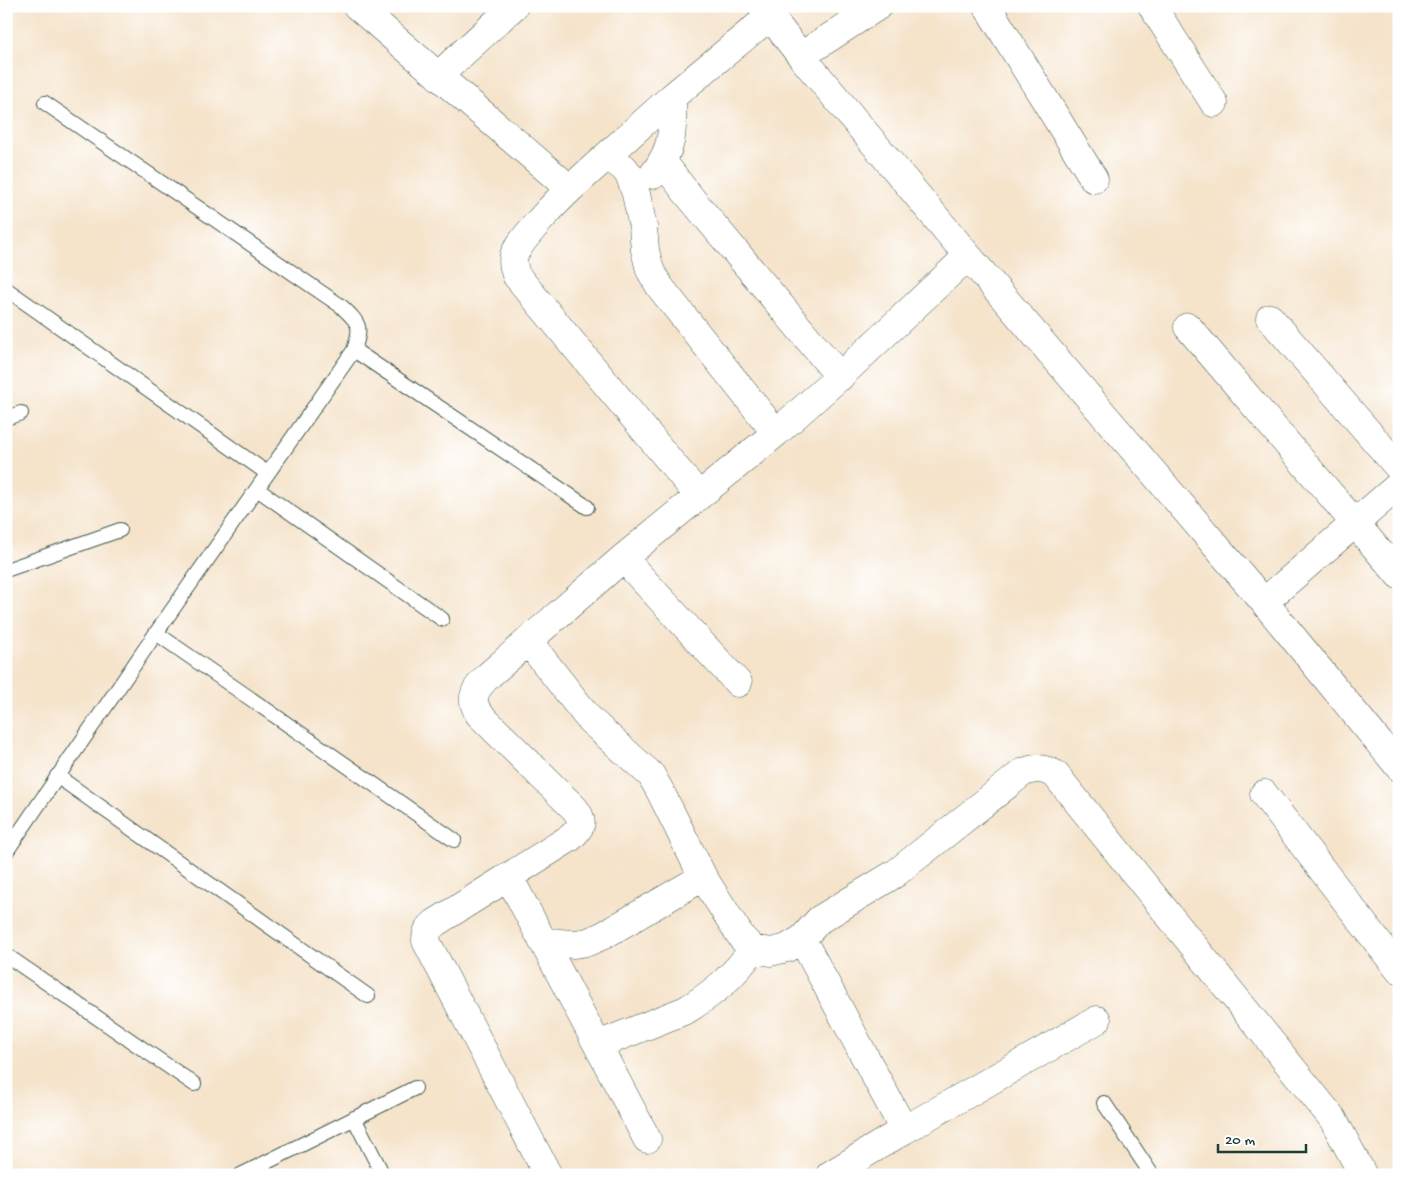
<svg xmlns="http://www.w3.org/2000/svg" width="1405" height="1181" viewBox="0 0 1405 1181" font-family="'Gochi Hand',sans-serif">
	<rect width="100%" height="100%" fill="#fff"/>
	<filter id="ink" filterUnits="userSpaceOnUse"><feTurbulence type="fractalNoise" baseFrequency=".02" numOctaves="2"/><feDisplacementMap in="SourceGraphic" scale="10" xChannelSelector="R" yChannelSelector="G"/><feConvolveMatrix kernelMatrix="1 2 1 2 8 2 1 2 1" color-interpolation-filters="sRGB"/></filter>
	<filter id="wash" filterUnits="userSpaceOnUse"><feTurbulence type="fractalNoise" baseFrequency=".0096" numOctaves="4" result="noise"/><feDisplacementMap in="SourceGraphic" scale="20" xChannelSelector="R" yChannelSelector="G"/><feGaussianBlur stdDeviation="1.12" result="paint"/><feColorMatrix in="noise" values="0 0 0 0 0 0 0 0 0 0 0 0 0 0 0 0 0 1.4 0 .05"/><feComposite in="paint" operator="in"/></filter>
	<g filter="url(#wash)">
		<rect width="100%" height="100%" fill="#f5e3ca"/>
	</g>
	<g filter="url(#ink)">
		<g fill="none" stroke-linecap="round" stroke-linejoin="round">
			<g stroke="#3f564a" stroke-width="16">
				<path id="lane" d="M6,289L267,473
					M354,350L587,507
					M6,418L21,413
					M257,489L442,619
					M6,570L120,530
					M156,633L454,840
					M57,776L368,996
					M6,852L156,633L354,350C362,325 360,324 341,306L45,103
					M6,955L194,1084
					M1104,1103L1152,1175
					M354,1118L383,1175
					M241,1175L415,1088"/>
			</g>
			<g stroke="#3f564a" stroke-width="29">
				<path id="street" d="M357,6L570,189
					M762,6L801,56L968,256L1264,602L1399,767
					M987,6L1094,179
					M1152,6L1214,103
					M801,56L878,6
					M438,76L514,6
					M608,156L624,168L630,176L636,194L643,227L645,250L650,270L660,287L776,433
					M663,162L685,191L840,377
					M653,175C674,147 673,132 672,97
					M1270,318L1399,468
					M1188,327L1399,575
					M699,496L516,275C514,268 512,262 514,255C521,239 556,202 570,189L672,97L770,16
					M623,558L738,683
					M1264,602L1399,485
					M528,641L590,720L651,775L659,789L703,877L742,938L753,949L771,952L787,948L802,939L819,920L896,873L1022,773C1035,767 1042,768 1055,774L1333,1119L1363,1175
					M1264,794L1399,970
					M509,877L647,1139
					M802,939L904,1130
					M543,942L574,944L588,942L604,935L703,877
					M598,1045L686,1010C714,993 734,976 753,949
					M548,1175L426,941C426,932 428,929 435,923L570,838C581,828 585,822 575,809L479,714C468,697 476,688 489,675L623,558L776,433L838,378L968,256
					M830,1175L904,1130L1097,1020"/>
			</g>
			<use href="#lane" stroke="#fff" stroke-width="14"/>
			<use href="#street" stroke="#fff" stroke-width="28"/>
		</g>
	</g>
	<rect width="1405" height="1181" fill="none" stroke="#fff" stroke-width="25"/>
	<path d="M1218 1144v8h88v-8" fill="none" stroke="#1f3d34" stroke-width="2.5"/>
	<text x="1225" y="1144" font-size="15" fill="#1f3d34" stroke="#ffffff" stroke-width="4" paint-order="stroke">20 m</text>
</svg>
